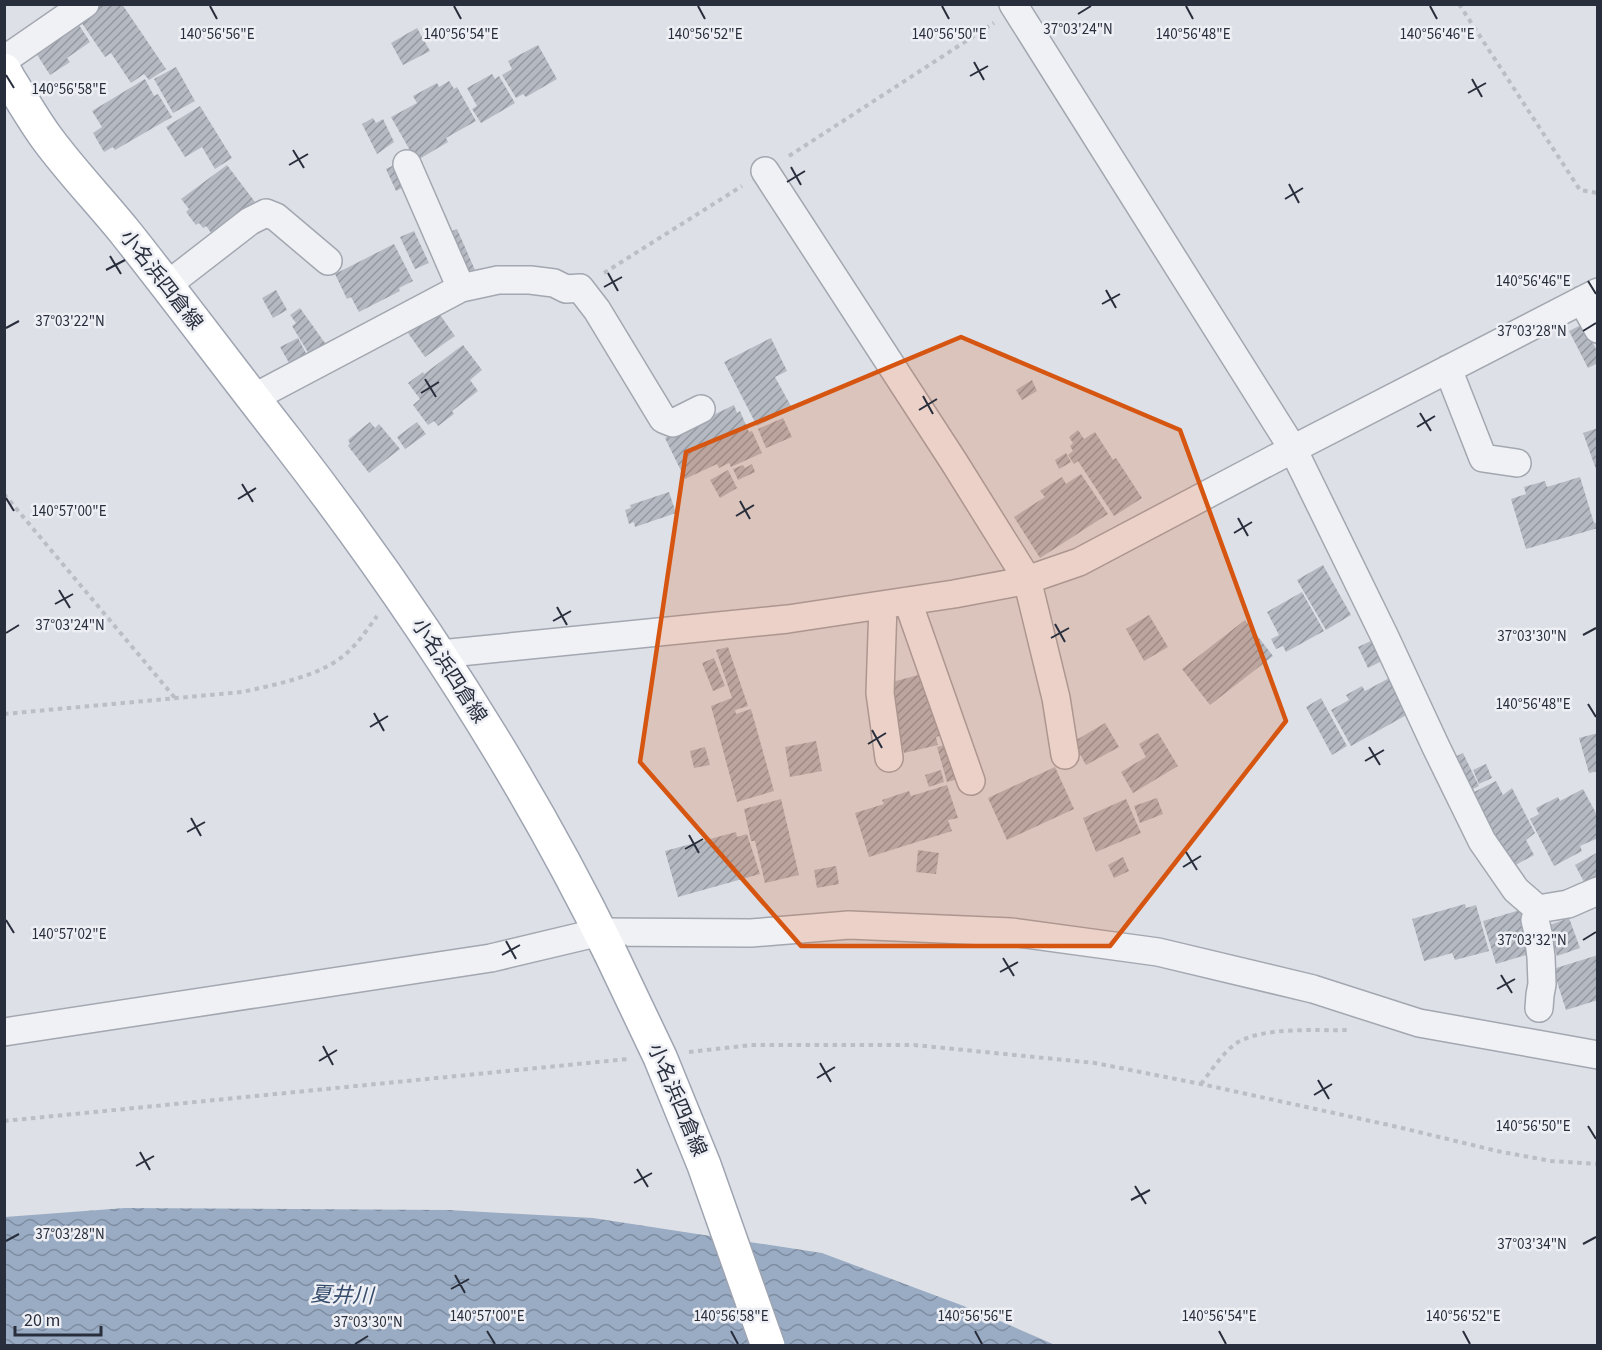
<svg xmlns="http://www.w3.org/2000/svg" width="1602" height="1350" viewBox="0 0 1602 1350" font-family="'Source Sans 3','Noto Sans JP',sans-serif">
	<defs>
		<pattern id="water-waves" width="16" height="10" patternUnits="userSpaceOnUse" patternTransform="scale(1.5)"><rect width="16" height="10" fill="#9aacc4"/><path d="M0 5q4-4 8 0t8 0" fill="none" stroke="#7e8ca0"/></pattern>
		<pattern id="building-hatch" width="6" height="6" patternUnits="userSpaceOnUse" patternTransform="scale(1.5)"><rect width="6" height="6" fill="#b5b9c2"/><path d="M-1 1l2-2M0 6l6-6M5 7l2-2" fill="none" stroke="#93979f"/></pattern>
	</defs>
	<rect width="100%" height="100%" fill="#dde0e6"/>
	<path fill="url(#water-waves)" d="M125,1208L449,1210L593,1218L822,1253L977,1311L1055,1345L5,1346V1217Z"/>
	<path fill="url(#building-hatch)" d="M100,4H122L166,69L149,80L144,74L131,83L111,53L105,57L79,19Z
		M77,22L90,42L67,58L70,62L50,75L34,50Z
		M417,28L430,51L403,65L391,43Z
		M538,45L557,79L526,97L523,94L516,98L502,75L512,69L508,61Z
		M176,67L195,101L173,113L154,79Z
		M492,74L495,79L499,76L515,103L481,123L472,109L477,106L467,88Z
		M145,79L154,96L158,94L172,117L115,150L113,147L104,152L93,133L102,127L92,111Z
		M449,81L454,89L457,87L476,121L446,138L448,142L416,161L391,117L417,103L413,96L437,83L439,87Z
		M200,106L232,158L215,169L202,147L185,157L166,127Z
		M373,118L376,123L383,119L394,142L377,154L362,124Z
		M398,163L408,185L396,191L386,169Z
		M227,165L255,202L212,234L206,226L203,228L199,223L196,225L186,212L189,209L181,199Z
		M457,229L475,270L462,275L445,234Z
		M414,231L429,263L415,269L400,237Z
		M394,244L413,281L399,288L400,291L359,312L351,297L347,299L335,274Z
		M276,290L287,310L273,318L262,298Z
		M300,308L330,350L312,359L292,326L296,323L290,315Z
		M438,312L455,336L425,357L408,333Z
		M1583,324L1598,353V363L1588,368L1569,331Z
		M298,338L309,359L292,368L280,347Z
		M771,338L787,371L775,377L792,408L757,426L724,362Z
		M463,345L482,370L470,380L478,391L452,411L454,414L438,426L434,421L428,425L413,405L420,399L408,383L423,372L424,374Z
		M1032,380L1037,391L1022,400L1016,390Z
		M734,405L737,413L740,411L749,432L752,431L762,453L731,467L729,463L719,468L717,464L685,479L665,438Z
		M783,418L792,437L766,448L758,429Z
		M370,422L375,428L379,424L400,449L369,473L348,446L350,443L348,440Z
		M417,422L426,434L405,449L397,437Z
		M1598,428V472H1597L1583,433Z
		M1078,430L1084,439L1095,432L1113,460L1116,458L1142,498L1114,516L1078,461L1074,464L1068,455L1073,451L1070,446L1073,443L1069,437Z
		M1066,453L1071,462L1059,469L1055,460Z
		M752,464L755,472L738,480L733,469L743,465L745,468Z
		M728,470L737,488L720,498L710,480Z
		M1081,474L1108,514L1040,558L1014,517L1045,497L1040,491L1062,477L1066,484Z
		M1580,477L1594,523L1598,522V528L1526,549L1511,499L1526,494L1524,487L1545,481L1547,487Z
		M669,492L676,513L635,527L634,522L629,524L625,510L631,508L630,505Z
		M1323,565L1351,615L1326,630L1297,580Z
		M1302,592L1324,631L1286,652L1283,646L1276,649L1271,639L1279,635L1267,612Z
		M1149,615L1168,647L1144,661L1126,629Z
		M1245,620L1273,656L1210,705L1182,669Z
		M1375,639L1384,660L1368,668L1358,647Z
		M728,647L748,706L735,710L736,714L751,709L774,791L737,802L711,706L732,698L716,650Z
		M714,658L725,686L713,691L702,663Z
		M930,672L946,734L936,737L938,745L904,753L889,694L895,693L892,682Z
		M1393,676L1410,713L1351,746L1331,710L1349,700L1346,695L1362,686L1365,691Z
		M1321,698L1347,746L1332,755L1306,707Z
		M1105,723L1119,747L1086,765L1073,742Z
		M1158,733L1178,766L1133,793L1121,772L1146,757L1139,744Z
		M1598,733V771L1589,773L1579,738Z
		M816,741L822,771L790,777L785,747Z
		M952,743L963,778L947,782L937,747Z
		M705,747L710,765L694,768L690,751Z
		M1463,753L1479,786L1471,790L1455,757Z
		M1486,764L1492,778L1479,784L1473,770Z
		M1055,767L1074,809L1007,840L988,798Z
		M941,770L944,782L929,787L925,775Z
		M1496,781L1503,795L1512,788L1535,833L1526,840L1534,855L1512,867L1470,794Z
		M947,785L958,818L948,820L952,831L869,857L855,813L884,804L882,800L909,791L911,796Z
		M1583,789L1598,817V838L1580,846L1582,851L1554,866L1530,819L1539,814L1536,808L1558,797L1560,801Z
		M1157,798L1163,814L1140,823L1134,806Z
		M781,799L799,875L765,883L755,841H751L744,809Z
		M1126,799L1141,833L1096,852L1083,818Z
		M736,832L737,837L747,834L760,874L678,897L665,851Z
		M918,850L939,853L936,874L916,872Z
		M1598,852V877L1585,884L1575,865Z
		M1123,857L1129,871L1114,878L1108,865Z
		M836,866L839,884L817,888L814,870Z
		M1465,904L1466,908L1476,905L1489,951L1455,960L1452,953L1424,961L1412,919Z
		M1520,910L1533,953L1496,964L1483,921Z
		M1569,918L1580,948L1557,956L1547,926Z
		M1598,955V1000L1566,1010L1553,969Z"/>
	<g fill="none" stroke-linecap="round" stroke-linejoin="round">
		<g stroke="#a3a7b0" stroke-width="30">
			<path id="minor" d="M1013,4L1293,449L1384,635L1436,747L1482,841L1516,890L1538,909L1568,904L1598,891
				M4,60L85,4
				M407,164L461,288
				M765,171L954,462L1027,579L1056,698L1065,755
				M166,286L250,221L266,213L276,217L328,261
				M1582,300L1598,329
				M1448,369L1483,458L1517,463
				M253,398L461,288L498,280H530L554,283L566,289L580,288L597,310L663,419L673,423L701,409
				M908,602L971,781
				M883,605L880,693L889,758
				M440,654L788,619L954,594L1024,581L1079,562L1293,449L1598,292
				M1538,909L1535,920L1538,933L1541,957L1542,984L1540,995L1539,1008
				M4,1032L491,958L600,932L751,933L849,925L1011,932L1158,952L1313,989L1419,1023L1598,1055"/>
		</g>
		<g stroke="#9ea4b1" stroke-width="36">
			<path id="primary" d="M4,70L9,79C21,98 33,119 46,137C70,170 99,200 125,232C179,300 231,370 285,439C409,599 521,770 610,952"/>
		</g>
		<path stroke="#bcbec5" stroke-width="4" stroke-dasharray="4.5 4.5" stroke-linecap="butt" d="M1459,4L1580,190L1598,193
			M789,156L994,23
			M604,273L742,186
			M4,494L175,698
			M4,714L242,692C277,684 325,676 351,649C361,639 369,627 377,616
			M689,1052L751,1045H914L1095,1063L1201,1084L1398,1127L1497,1151L1551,1161L1598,1164
			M1201,1084C1211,1071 1222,1054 1235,1044C1262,1026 1315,1031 1347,1030
			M4,1121L628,1059"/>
		<use href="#minor" stroke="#f0f1f5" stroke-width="27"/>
		<use href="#primary" stroke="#fff" stroke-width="33"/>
		<g stroke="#9ea4b1" stroke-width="36" stroke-linecap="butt">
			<path id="primary-bridge" d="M610,952L660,1057L704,1165L768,1346"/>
		</g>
		<use href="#primary-bridge" stroke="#fff" stroke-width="33"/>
	</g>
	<path fill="#d55511" fill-opacity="0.2" stroke="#d55511" stroke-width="4.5" stroke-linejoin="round" d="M961,337L1180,430L1286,721L1110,946H801L640,762L686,452Z"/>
	<path fill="none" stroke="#282e3c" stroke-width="2" d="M210,6L217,19M454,6L461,19M698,6L705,19M942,6L949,19M1186,6L1193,19M1430,6L1437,19M1078,14L1091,6M974,62L984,80M6,75L14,88M970,76L988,66M1472,79L1482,97M1468,93L1486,83M293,150L304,168M289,165L308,154M791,167L801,185M787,182L805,171M1289,184L1299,203M1285,199L1303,188M110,256L121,274M106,270L125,260M608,273L618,291M1588,281L1596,294M604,287L622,277M1106,290L1116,308M1102,304L1120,294M6,328L19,321M1583,331L1596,323M425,379L436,397M421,393L439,382M923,396L933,414M919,410L937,399M1420,413L1431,431M1417,427L1435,416M242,484L253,502M6,498L14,511M238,499L256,488M740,501L750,519M736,516L754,505M1238,518L1248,536M1234,533L1252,522M59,590L70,608M55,604L73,594M557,607L567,625M553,621L571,611M1055,624L1065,642M6,633L19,625M1583,635L1596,628M1051,638L1069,628M1588,704L1596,717M374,713L384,731M370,727L388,716M872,730L882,748M868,744L886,733M1369,747L1380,765M1365,761L1384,750M191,818L201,836M187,832L205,822M689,835L699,853M685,849L703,839M1186,852L1197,870M1183,867L1201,856M6,920L14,933M1583,940L1596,932M506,941L516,959M502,955L520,945M1003,958L1014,976M1000,972L1018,962M1501,975L1512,993M1497,989L1515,979M323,1046L333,1065M319,1061L337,1050M820,1063L831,1082M817,1078L835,1067M1318,1080L1329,1099M1314,1095L1332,1084M1588,1126L1596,1139M140,1152L150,1170M136,1166L154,1156M637,1169L648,1187M634,1183L652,1173M1135,1186L1146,1204M1131,1200L1150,1190M6,1241L19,1234M1583,1244L1596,1237M455,1275L465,1293M451,1289L469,1279M487,1331L495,1344M731,1331L738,1344M975,1331L982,1344M1219,1331L1226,1344M1463,1331L1470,1344M355,1344L368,1336"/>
	<g text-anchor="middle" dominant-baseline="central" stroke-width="5" stroke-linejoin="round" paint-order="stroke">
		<g font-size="20" fill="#282e3c" stroke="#edeff4">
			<text transform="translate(161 280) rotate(52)">小名浜四倉線</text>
			<text transform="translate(449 671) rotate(57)">小名浜四倉線</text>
			<text transform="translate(677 1100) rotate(67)">小名浜四倉線</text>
		</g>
		<g font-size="21" font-style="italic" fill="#354b6c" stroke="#edeff4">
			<text transform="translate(342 1295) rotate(2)">夏井川</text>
		</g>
	</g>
	<g font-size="15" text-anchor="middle" fill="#282e3c" stroke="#edeff4" stroke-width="5" stroke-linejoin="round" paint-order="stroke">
		<text x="1078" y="34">37°03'24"N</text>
		<text x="949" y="39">140°56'50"E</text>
		<text x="217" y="39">140°56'56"E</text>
		<text x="461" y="39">140°56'54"E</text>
		<text x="705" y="39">140°56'52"E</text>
		<text x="1193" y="39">140°56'48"E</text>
		<text x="1437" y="39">140°56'46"E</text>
		<text x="69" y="94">140°56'58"E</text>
		<text x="1533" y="286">140°56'46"E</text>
		<text x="70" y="326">37°03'22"N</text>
		<text x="1532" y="336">37°03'28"N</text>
		<text x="69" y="516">140°57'00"E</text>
		<text x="70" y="630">37°03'24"N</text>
		<text x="1532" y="641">37°03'30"N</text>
		<text x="1533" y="709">140°56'48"E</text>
		<text x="69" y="939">140°57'02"E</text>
		<text x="1532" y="945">37°03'32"N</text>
		<text x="1533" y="1131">140°56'50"E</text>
		<text x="70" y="1239">37°03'28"N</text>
		<text x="1532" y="1249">37°03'34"N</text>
		<text x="487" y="1321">140°57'00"E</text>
		<text x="731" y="1321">140°56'58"E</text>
		<text x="975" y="1321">140°56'56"E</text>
		<text x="1219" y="1321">140°56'54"E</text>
		<text x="1463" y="1321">140°56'52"E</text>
		<text x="368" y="1327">37°03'30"N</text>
	</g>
	<rect width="1602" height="1350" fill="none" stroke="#282e3c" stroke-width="12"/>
	<path d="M15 1326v9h86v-9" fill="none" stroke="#282e3c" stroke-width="3"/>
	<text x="24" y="1326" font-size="18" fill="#282e3c" stroke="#edeff4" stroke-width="4.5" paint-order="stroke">20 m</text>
</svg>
